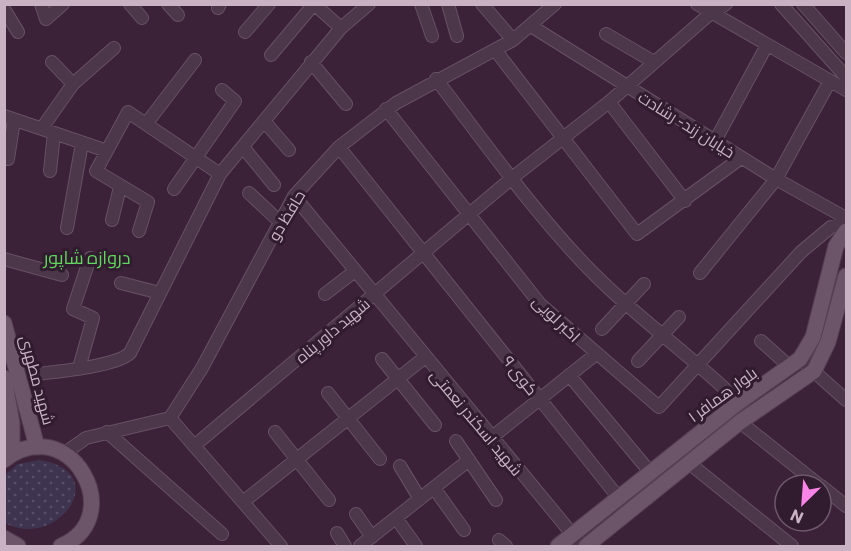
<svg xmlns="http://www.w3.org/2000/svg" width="851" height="551" viewBox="0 0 851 551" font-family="Commissioner,Cairo,sans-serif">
	<defs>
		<pattern id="green-dots" width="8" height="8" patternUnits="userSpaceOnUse" patternTransform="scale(1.5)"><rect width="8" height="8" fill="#3f3450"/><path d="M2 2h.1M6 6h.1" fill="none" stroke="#594f68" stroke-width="1.8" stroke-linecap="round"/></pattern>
	</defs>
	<rect width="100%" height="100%" fill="#3c2239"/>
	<path fill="url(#green-dots)" d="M40,460C115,473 56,551 5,523V475L18,464Z"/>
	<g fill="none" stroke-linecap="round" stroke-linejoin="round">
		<g stroke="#675164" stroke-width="14">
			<path id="minor" d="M41,4L46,19L63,4
				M130,4L142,18
				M168,4L178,15
				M314,4L341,28
				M421,4L432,36
				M448,4L457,36
				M482,4L513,40
				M697,4L846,90
				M781,4L846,77
				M803,4L846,53
				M218,8L220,4
				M4,9L18,32
				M531,26L776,179L846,218
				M245,32L269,4
				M606,34L654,62
				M496,51L637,234L741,158
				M271,55L314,4
				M52,62L73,84
				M311,62L346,104
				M436,79C486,144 537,217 595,275C640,320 693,357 739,402
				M609,102L685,201
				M386,109L540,304L659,407L801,252L831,227L846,223
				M4,116L107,151
				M264,121L289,150
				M146,124L195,60
				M42,128L73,84L114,48
				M715,141L767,45
				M243,147L274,185
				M339,147L618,497
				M8,159L14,120
				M50,171L54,133
				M174,189L235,101L222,90
				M249,193L280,222
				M294,196L582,546
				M112,220L120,187
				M67,228L82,143
				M139,231L148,202L96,171L128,112L220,174
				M4,259L62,275
				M700,273L776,179L830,81
				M121,283L160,293
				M325,294L355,271
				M602,329L644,284
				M761,341L790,367
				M382,359L435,425
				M800,359L846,400
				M638,361L679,317
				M79,368L93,318L73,309L90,258
				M569,375L650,472
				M18,376C41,373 115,368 130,353L220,174L341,28L369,4
				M328,393L380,459
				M170,418L281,546
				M740,422L819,485
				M107,432L222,534
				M275,432L329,500
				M491,438L596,354
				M456,441L496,500
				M194,446L512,178L609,102L711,13L726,4
				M65,453L86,438L170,418L202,368L294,196L339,147L396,103L513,40L555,4
				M689,463L792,546
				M400,466L420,499
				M821,486L846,506
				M434,488L464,530
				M243,502L424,358
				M356,514L372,537
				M396,518L416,546
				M337,533L345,546
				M499,540L506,546
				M360,546L469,460"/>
		</g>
		<g stroke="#553f52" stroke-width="17">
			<path id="major" d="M4,323L37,447
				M4,378L12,423V454
				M4,460C69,409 130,517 61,546
				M4,538L18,546
				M558,546L739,402L800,359L813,337L836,246L846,231
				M586,546L740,422L814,371L828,342L846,276"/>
		</g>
		<use href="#minor" stroke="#4c3649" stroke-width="12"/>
		<use href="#major" stroke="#6c5469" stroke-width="15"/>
	</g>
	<g text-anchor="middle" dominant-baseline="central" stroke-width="6" stroke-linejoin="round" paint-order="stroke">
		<g font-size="16" fill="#c8b2c4" stroke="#311b2e">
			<text transform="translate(687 124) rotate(32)">خیابان زند- رشادت</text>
			<text transform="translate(286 215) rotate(-59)">حافظ دو</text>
			<text transform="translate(557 318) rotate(44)">اکبر لویی</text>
			<text transform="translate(332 330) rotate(-40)">شهید داور پناه</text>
			<text transform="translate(521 375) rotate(52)">کوی ۹</text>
			<text transform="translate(38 380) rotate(75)">شهید مطهری</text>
			<text transform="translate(722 394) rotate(-36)">بلوار همافر ۱</text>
			<text transform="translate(477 422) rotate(50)">شهید اسکندر نعمتی</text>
		</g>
		<g font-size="18" fill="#60d75e" stroke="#311b2e">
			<text x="87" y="257">دروازه شاپور</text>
		</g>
	</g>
	<rect width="851" height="551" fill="none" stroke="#c8b2c4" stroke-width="12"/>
	<g transform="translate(803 503) rotate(205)"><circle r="28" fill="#311b2e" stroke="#6d576a" stroke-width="1.5"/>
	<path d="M0-4.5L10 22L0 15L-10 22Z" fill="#fa84e7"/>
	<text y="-9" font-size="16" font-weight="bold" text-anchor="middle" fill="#c8b2c4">N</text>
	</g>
</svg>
